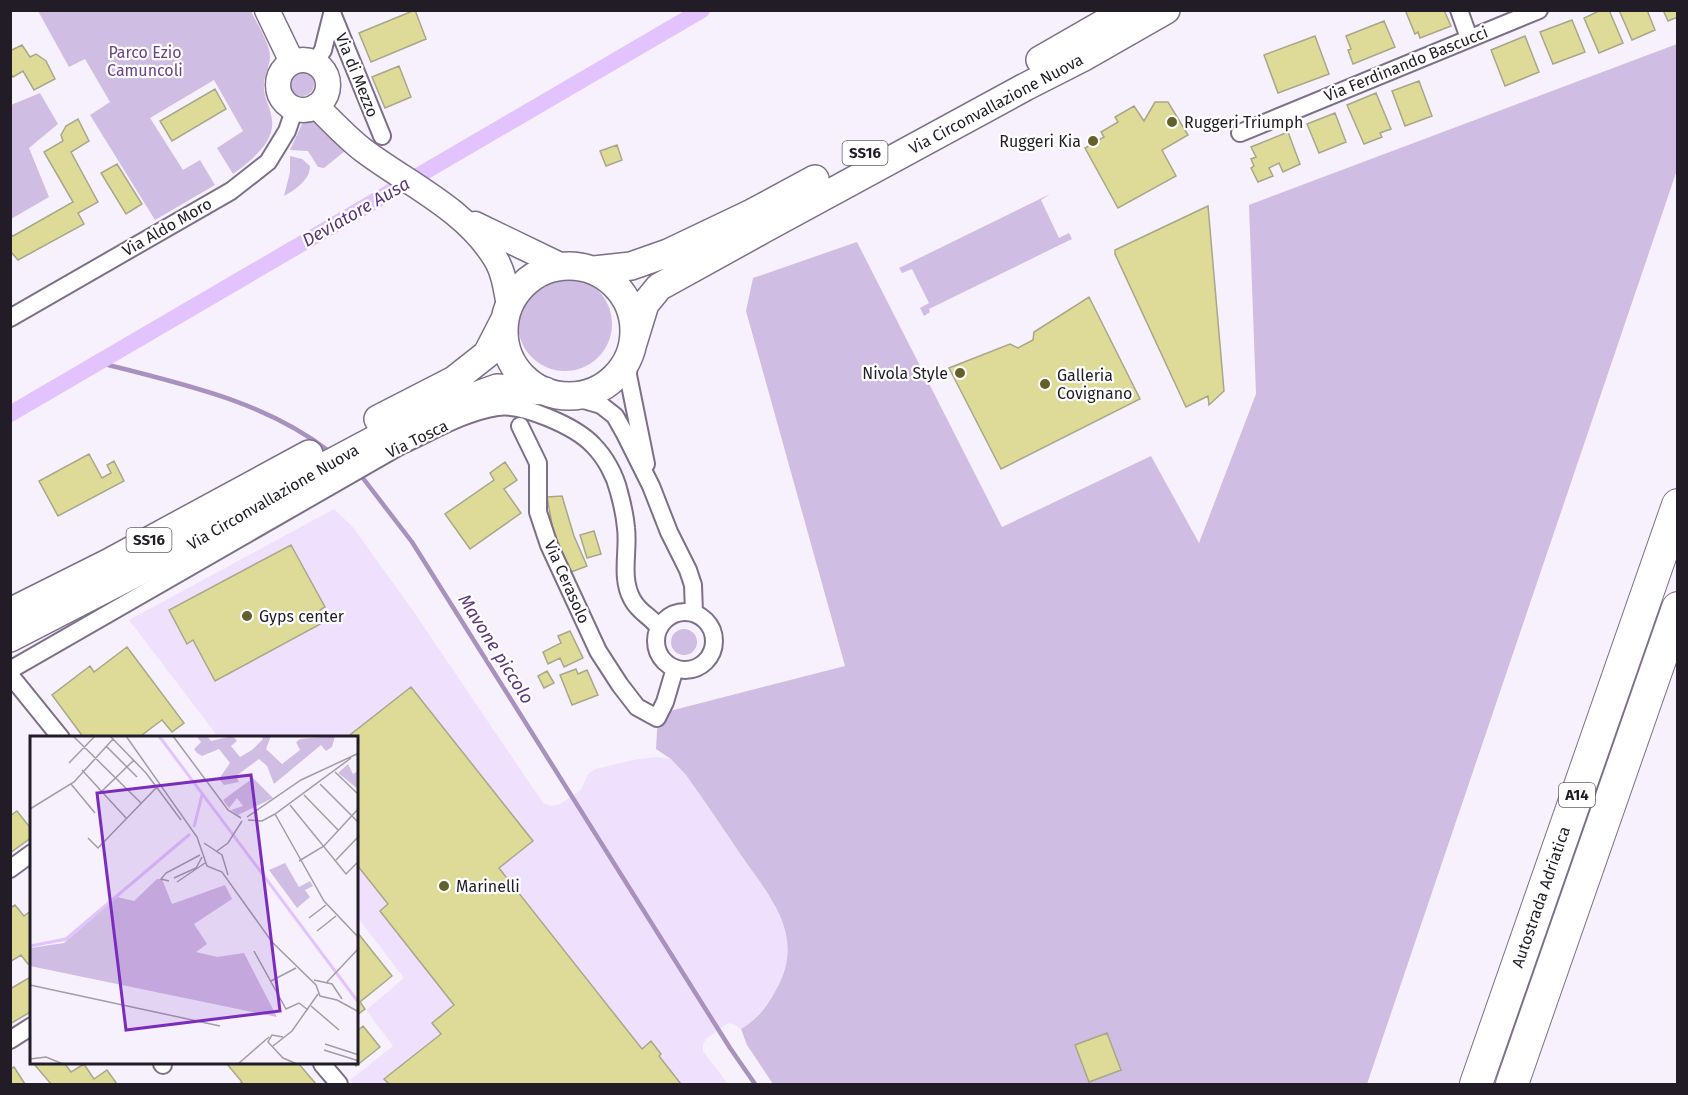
<svg xmlns="http://www.w3.org/2000/svg" width="1688" height="1095" viewBox="0 0 1688 1095" font-family="'Fira Sans',sans-serif">
	<rect width="100%" height="100%" fill="#f7f1fd"/>
	<path fill="#efe1fe" d="M334,509L352,526L414,612L543,803L551,806L560,804L581,790L588,774L595,769L638,759L657,757L671,759L686,775L775,904L786,932L790,956L784,976L770,1001L750,1024L741,1029L735,1025L728,1023L706,1039L703,1044V1051L728,1084H354L350,1080L393,1046L366,1010L404,978L357,917V738H219L129,620Z"/>
	<path fill="#d0bde3" d="M38,11H251C256,22 271,45 270,58C269,69 263,77 264,89C265,100 271,109 272,120C275,143 249,162 233,174L217,148L243,131L214,80L150,118L183,170L200,160L215,185L155,220L90,115L110,102L85,59L69,67Z
		M1677,44V170L1367,1084H773L747,1045L741,1029C757,1020 769,1004 777,988C806,936 770,897 741,855C723,828 705,802 686,775L671,759L656,749L658,714L845,666L746,311L753,278L857,242L1002,527L1151,456L1199,543L1256,394L1249,205Z
		M290 84a12 12 0 1 1 24 0a12 12 0 1 1-24 0Z
		M40,93L58,124L29,148L49,197L11,219V105Z
		M312,119L317,121L345,151L324,168L318,167L308,151L290,150L302,124Z
		M290,156L302,159L310,166C310,180 295,190 284,196L290,172Z
		M1050,194L1041,200L1059,238L1069,233L1072,239L929,309L930,312L924,316L920,308L929,303L912,269L902,273L899,268Z
		M518 324a47 47 0 1 1 94 0a47 47 0 1 1-94 0Z
		M671 642a13 13 0 1 1 26 0a13 13 0 1 1-26 0Z"/>
	<g fill="none" stroke-linecap="round" stroke-linejoin="round">
		<path stroke="#a891bd" stroke-width="4.5" d="M101,363C181,384 263,400 330,452
			M359,473L412,542L730,1048L755,1084"/>
		<path stroke="#e2c3fe" stroke-width="16" d="M10,414L702,10"/>
	</g>
	<path fill="#deda97" stroke="#a8a789" stroke-width="1.5" d="M415,10L426,39L371,62L359,33Z
		M1409,10H1444L1451,26L1420,38L1418,32L1415,34L1406,12Z
		M1601,10H1609L1623,43L1599,53L1584,18Z
		M1619,10H1647L1655,30L1632,40Z
		M1663,10H1678V17L1668,21Z
		M1572,20L1585,52L1553,64L1540,32Z
		M1384,21L1395,47L1353,64L1348,50L1351,49L1346,36Z
		M1315,36L1329,74L1278,93L1264,55Z
		M1525,36L1539,72L1505,86L1491,50Z
		M22,45L30,57L36,54L46,61L55,79L34,90L23,71L13,77L10,73V47L12,50Z
		M399,66L411,97L385,108L372,77Z
		M1419,81L1432,116L1405,126L1392,91Z
		M215,89L226,109L172,141L160,121Z
		M1376,93L1391,129L1380,133L1382,137L1364,144L1347,105Z
		M1155,102H1168L1188,135L1162,150L1176,176L1118,208L1085,148L1104,137L1101,132L1118,122L1115,117L1134,106L1144,121Z
		M1335,113L1346,142L1319,153L1307,124Z
		M78,119L89,141L71,152L98,202L78,213L84,224L18,260L10,251V234L13,236L73,202L44,152L63,141L61,135L66,126Z
		M1288,132L1300,164L1283,172L1279,163L1269,168L1273,176L1258,182L1251,168L1254,166L1251,159L1256,157L1251,147Z
		M617,145L622,160L606,166L600,151Z
		M117,164L142,204L126,214L101,173Z
		M1208,206L1224,391L1209,405L1208,396L1186,407L1115,254V250Z
		M1089,297L1140,399L1001,469L949,368L1010,344L1018,348L1033,340L1034,332Z
		M89,454L102,478L111,473L107,465L114,461L124,481L58,516L39,481Z
		M505,462L517,480L504,489L521,513L470,549L445,514L494,480L490,473Z
		M562,496L574,536L587,566L571,572L555,541L547,497Z
		M594,531L601,554L587,558L580,535Z
		M291,545L325,607L320,610L326,621L215,681L193,640L187,644L169,610Z
		M570,631L583,658L564,667L560,658L548,664L543,652L561,643L558,636Z
		M127,647L184,723L172,732L162,720L138,738H94L92,735L84,738L52,695L90,666L94,672Z
		M576,669L578,674L587,670L598,695L572,705L560,675Z
		M547,671L554,683L544,688L538,676Z
		M411,687L533,841L499,868L642,1049L651,1041L661,1054L659,1056L681,1084H389L384,1079L441,1034L432,1023L454,1005L380,911L388,904L357,865V738H346Z
		M17,811L32,830V837L10,853V816Z
		M15,905L24,916L32,910V962L28,964L21,955L10,962V908Z
		M357,932L392,976L360,1002L365,1009L357,1015Z
		M32,976V1011L10,1024V989Z
		M363,1026L380,1047L356,1066L354,1064H357V1031Z
		M1107,1033L1121,1070L1089,1082L1075,1045Z
		M34,1064H65L71,1072L84,1064L94,1079L107,1070L117,1084H51Z
		M227,1064H299L316,1084H239L242,1082Z
		M14,1067L25,1084H10V1069Z"/>
	<g fill="none" stroke-linecap="round" stroke-linejoin="round">
		<g stroke="#7d6f89" stroke-width="20">
			<path id="street" d="M1459,10L1469,38
				M332,13L382,136
				M315,63L323,50L333,10
				M1240,133L1539,10
				M10,318L231,191L268,162L287,131L295,108
				M629,355L628,375L646,464
				M570,396L601,405L615,416L624,432L651,486L669,532L688,570L693,585L694,613
				M520,426L538,463V512L549,545L598,651L620,685L637,707L657,718L665,702L675,668
				M656 641a29 29 0 1 1 58 0a29 29 0 1 1-58 0Z
				M10,670L400,446C431,432 464,412 497,407C522,403 575,426 593,445C605,457 615,475 619,492C622,503 625,516 626,528C629,551 620,577 632,599C640,614 650,615 659,628
				M10,675L61,738
				M10,869L32,853
				M10,1040L32,1026
				M162,1064L163,1065
				M322,1064L339,1084"/>
		</g>
		<g stroke="#7d6f89" stroke-width="27">
			<path id="secondary" d="M267,10L292,62
				M278 85a25 25 0 1 1 50 0a25 25 0 1 1-50 0Z
				M316,106C331,120 346,137 363,150C408,184 465,209 495,258C504,272 506,290 509,306
				M475,224L562,266"/>
		</g>
		<g stroke="#7d6f89" stroke-width="30">
			<path id="primary" d="M1040,60L1127,10
				M504 331a65 65 0 1 1 130 0a65 65 0 1 1-130 0Z
				M594,270L631,266L668,253L752,213L815,179
				M633,343L645,304L659,287L762,230L1025,87L1082,58L1166,10
				M378,419L454,380L487,354L505,319
				M10,612L108,563L309,454
				M10,638L194,543L297,481L389,432L458,402L497,388L545,391"/>
		</g>
		<g stroke="#7d6f89" stroke-width="34">
			<path id="highway" d="M1476,1084L1678,505
				M1512,1084L1678,608"/>
		</g>
		<use href="#street" stroke="#fff" stroke-width="16"/>
		<use href="#secondary" stroke="#fff" stroke-width="24"/>
		<use href="#primary" stroke="#fff" stroke-width="27"/>
		<use href="#highway" stroke="#fff" stroke-width="32"/>
	</g>
	<g fill="#64602d" stroke="#fff" stroke-width="2">
		<circle cx="1172" cy="122" r="6"/>
		<circle cx="1093" cy="141" r="6"/>
		<circle cx="960" cy="373" r="6"/>
		<circle cx="1045" cy="384" r="6"/>
		<circle cx="247" cy="616" r="6"/>
		<circle cx="444" cy="886" r="6"/>
	</g>
	<g text-anchor="middle" dominant-baseline="central" stroke-width="4.5" stroke-linejoin="round" paint-order="stroke">
		<g fill="#fff" stroke="#646067" stroke-width="1.5">
			<rect x="842.5" y="141" width="45" height="24" rx="4.5"/>
			<rect x="126.5" y="528" width="45" height="24" rx="4.5"/>
			<rect x="1559" y="783" width="36" height="24" rx="4.5"/>
		</g>
		<g font-size="15" font-weight="bold" fill="#211c26">
			<text x="865" y="153">SS16</text>
			<text x="149" y="540">SS16</text>
			<text x="1577" y="795">A14</text>
		</g>
		<g font-size="16" fill="#694288" stroke="#fff">
			<text x="145" y="52">Parco Ezio<tspan x="145" dy="18">Camuncoli</tspan></text>
		</g>
		<g font-size="16" fill="#211c26" stroke="#fff">
			<text transform="translate(1406 64) rotate(-22)">Via Ferdinando Bascucci</text>
			<text transform="translate(357 75) rotate(68)">Via di Mezzo</text>
			<text transform="translate(996 104) rotate(-28)">Via Circonvallazione Nuova</text>
			<text transform="translate(167 227) rotate(-30)">Via Aldo Moro</text>
			<text transform="translate(417 439) rotate(-26)">Via Tosca</text>
			<text transform="translate(273 497) rotate(-30)">Via Circonvallazione Nuova</text>
			<text transform="translate(567 582) rotate(66)">Via Cerasolo</text>
			<text transform="translate(1541 897) rotate(-71)">Autostrada Adriatica</text>
		</g>
		<g font-size="16" fill="#211c26" stroke="#fff" text-anchor="start">
			<text x="1184" y="122">Ruggeri Triumph</text>
			<text x="1081" y="141" text-anchor="end">Ruggeri Kia</text>
			<text x="948" y="373" text-anchor="end">Nivola Style</text>
			<text x="1057" y="375">Galleria<tspan x="1057" dy="18">Covignano</tspan></text>
			<text x="259" y="616">Gyps center</text>
			<text x="456" y="886">Marinelli</text>
		</g>
		<g font-size="18" font-style="italic" fill="#5d367b" stroke="#fff">
			<text transform="translate(356 212) rotate(-30)">Deviatore Ausa</text>
			<text transform="translate(496 649) rotate(58)">Mavone piccolo</text>
		</g>
	</g>
	<g transform="translate(30 736)">
		<rect width="328" height="328" fill="#f7f1fd"/>
		<path d="M166,0H177L181,5L203,0L207,5L201,10L210,21L222,14L233,3L231,0H241L236,13L252,28L270,14L266,6L270,3L305,0L302,11L296,15L291,9L244,48L237,30L229,23L206,40L209,46L194,49L189,43L200,27L189,13L172,20L167,17L164,13L171,6ZM318,28L323,38L328,35V53L308,37ZM223,42L243,62L208,79L201,74L213,70L207,62L199,72L193,64ZM255,127L269,151L280,145L283,150L275,154L280,161L267,172L239,134ZM127,143H132L142,168L195,149L202,163L164,188L177,208L166,216L187,221L214,217L247,281L0,230V212L34,207L87,161L104,165Z" fill="#d0bde3"/>
		<path fill="none" stroke="#e2c3fe" stroke-width="3" d="M129,0L329,267M164,91L172,59M0,210L36,203L160,98"/>
		<path fill="none" stroke="#a19ca7" stroke-width="1.5" d="M43,0L111,67M80,0L116,37L151,84M96,0L167,101L177,130L192,136L242,206L286,249L290,260L307,264L329,276M143,0L198,74L211,82M76,10L107,41M39,27L65,0M52,34L96,82M305,36L329,59M41,48L65,77M290,48L329,87M72,55L104,24M274,59L309,95M260,69L316,138L329,125M0,73L44,46L83,3M245,78L294,165L329,202M217,81L271,44L329,17M218,84L232,85L245,78L321,22M58,102L68,112L127,51M174,107L192,119L198,139M187,115L198,107L212,85M306,124L329,100M269,125L294,110L329,72M144,142L166,132L172,121M139,145L131,143L136,137L170,119M147,146L175,127M279,182L296,169M287,195L306,180M224,215L256,273L269,267L278,274M284,244L302,248L312,263M241,245L266,232M297,246L329,212M0,249L190,290M281,270L309,294M253,301L242,299L238,306L253,322L267,328M295,308L329,319M243,310L262,295L288,258M294,314L329,325M0,323L16,321L33,328M208,328L239,301"/>
		<path fill="#7b2cbf" fill-opacity="0.15" stroke="#7b2cbf" stroke-width="3" d="M221,39L250,275L96,294L67,57Z"/>
		<rect width="328" height="328" fill="none" stroke="#211c26" stroke-width="3"/>
	</g>
	<rect width="1688" height="1095" fill="none" stroke="#211c26" stroke-width="24"/>
</svg>
